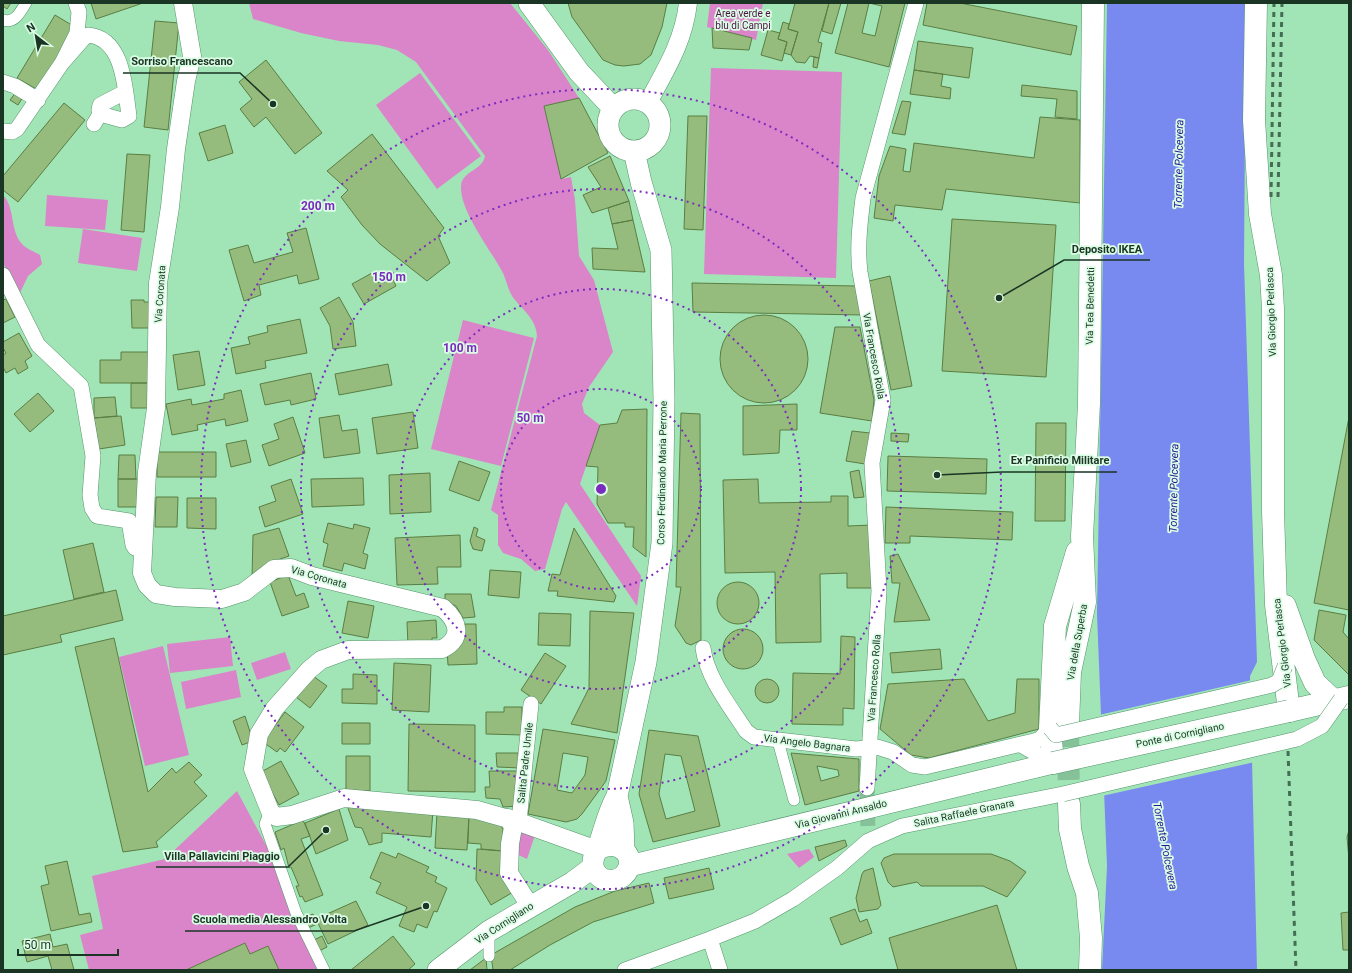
<svg xmlns="http://www.w3.org/2000/svg" width="1352" height="973" viewBox="0 0 1352 973" font-family="Roboto,sans-serif">
	<rect width="100%" height="100%" fill="#a1e5b6"/>
	<path fill="#da84ca" d="M249,3H510L548,50L579,98L544,106L561,179L571,177L575,200L579,256L594,280L613,352L589,387L582,404L584,413L600,425L580,484L641,576L637,606L566,502L562,509L545,569L535,571L521,559L503,553L498,545V515L491,510L537,336C536,318 522,310 512,296C508,289 506,280 503,273C491,250 460,212 461,186C462,171 483,170 485,156L416,62L397,50L378,45L339,41L301,33L253,19Z
		M710,3H763L756,40L707,27Z
		M711,68L842,72L836,278L704,274Z
		M420,73L481,156L437,189L376,105Z
		M3,195C16,209 9,231 23,245C27,249 35,252 40,255L42,264L28,276L19,295L3,263Z
		M47,195L108,200L105,230L45,226Z
		M83,229L142,238L137,271L78,263Z
		M463,320L534,338L501,466L431,449Z
		M230,637L233,666L170,673L167,644Z
		M163,646L189,755L145,766L119,657Z
		M285,652L291,669L257,680L251,663Z
		M236,670L241,697L186,709L181,682Z
		M237,791L268,849L317,970H89L80,935L103,929L92,876L165,859Z
		M517,825L536,832L527,859L514,853Z
		M809,849L814,857L799,868L787,854Z"/>
	<path fill="#788aef" d="M1107,3H1246L1244,264L1257,662L1250,676L1257,970H1102L1107,866L1097,614Z"/>
	<path fill="#a1e5b6" d="M1252,680L1255,762L1102,796L1099,715Z"/>
	<path fill="#95bb7d" stroke="#5a7e43" fill-rule="evenodd" d="M3,3H11L7,9L3,6Z
		M91,3H143L96,19Z
		M568,3H667L662,27L651,55L640,64L624,66L615,65L603,60L572,17Z
		M795,3H829L818,42L822,43L819,58L810,56L805,63L796,62L791,55L798,32L788,29Z
		M829,3H841L832,34L822,31Z
		M848,3H869L862,33L875,36L882,6L869,3H905L889,67L835,53Z
		M927,3H960L1077,26L1071,55L923,25Z
		M55,15L75,27L38,90L17,78Z
		M155,21L179,23L168,130L144,127Z
		M783,22L789,24L788,29L798,32L791,55L784,53L787,42L778,39Z
		M712,28L752,38L749,50L713,48Z
		M768,30L780,33L778,39L787,42L782,61L761,55Z
		M918,41L973,48L969,78L914,70Z
		M814,57L819,58L817,68L813,67Z
		M266,60L322,133L295,154L266,117L254,127L240,109L252,99L239,82Z
		M914,70L943,74L941,86L951,88L950,99L910,94Z
		M1022,85L1077,91V119L1055,117L1057,99L1021,96Z
		M16,92L23,97L18,105L10,100Z
		M579,98L608,153L561,179L544,106Z
		M902,101L911,102L905,135L892,133Z
		M64,103L85,120L18,202L3,190V176Z
		M688,116H707L703,230L684,229Z
		M1040,117L1080,120V203L946,189L942,210L895,205L893,221L874,218L879,176L890,146L906,149L903,171L910,172L914,143L1034,158Z
		M225,125L233,153L208,161L199,133Z
		M372,134L444,228L438,236L450,263L427,281L380,244L362,225L341,197L348,190L327,171Z
		M127,154L150,155L144,232L121,230Z
		M610,156L629,201L592,213L583,195L601,187L588,167Z
		M629,201L633,220L612,224L608,208Z
		M952,219L1056,225L1046,377L942,371Z
		M633,220L645,272L593,269L592,248L618,249L612,224Z
		M306,228L319,279L299,284L297,275L259,285L261,295L244,301L229,250L248,245L254,263L293,252L287,233Z
		M372,273L378,283L391,275L396,286L364,304L352,284Z
		M890,276L912,386L891,390L869,281Z
		M692,283L857,286L863,315L693,312Z
		M339,297L353,322L356,346L333,349L330,326L320,308Z
		M6,299L15,317L3,323V300Z
		M131,300H144V302H153V328H132Z
		M720 359a44 44 0 1 1 88 0a44 44 0 1 1-88 0Z
		M300,319L307,353L265,361L266,368L236,374L231,348L250,344L248,337L268,332L267,326Z
		M835,327H860L874,400L872,421L820,413Z
		M19,333L32,356L25,361L28,368L18,374L15,368L6,373L3,367V355L6,353L3,348V342Z
		M199,351L205,385L178,390L173,355Z
		M121,352H149L151,383H100V360H121Z
		M388,364L392,385L339,395L335,374Z
		M311,373L316,399L291,405L290,400L265,405L260,384Z
		M131,383H151L152,408H131Z
		M241,390L248,421L226,426L225,419L197,425L198,430L172,435L166,404L191,399L192,405L224,399V394Z
		M38,393L54,411L30,432L14,414Z
		M115,397L117,416L94,418V398Z
		M797,404V430H780L779,453L743,455V406Z
		M647,409L646,557L633,547L634,527H625V523H608L597,504L598,467L586,466L600,425L617,423L622,410Z
		M413,412L418,448L377,454L372,418Z
		M681,413L700,414L701,640L691,645L686,643L675,626L681,587H676Z
		M339,415L342,431L357,429L360,453L324,458L319,418Z
		M121,416L125,445L99,449L94,418Z
		M293,417L305,453L269,466L262,445L279,439L274,424Z
		M1349,417V610L1314,603Z
		M1036,423H1066L1065,521H1035Z
		M852,431L870,433L865,464L846,461Z
		M891,433L909,434L908,442L891,441Z
		M246,440L251,462L231,467L226,444Z
		M157,452H216V477H157Z
		M119,455H135L136,479H118Z
		M888,456L987,459L986,494L887,491Z
		M459,461L490,472L479,501L449,490Z
		M859,470L864,497L854,498L850,472Z
		M430,473L431,512L390,514L389,475Z
		M363,478L364,505L312,507L311,479Z
		M118,479H139V507H118Z
		M291,479L303,514L265,527L259,507L276,501L271,486Z
		M758,479L759,503L831,502V496H848V526L872,525L873,588H847V573L820,574L821,642L776,643L775,572L725,573L723,480Z
		M156,497H178L177,527H155Z
		M187,498H216V529L187,528Z
		M886,507L1013,512L1012,540L910,536V543H885Z
		M328,523L353,529L354,524L370,528L363,553L368,555L365,569L344,563L342,571L323,566L328,544L323,542Z
		M474,527L478,529L476,536L485,540L482,551L473,549L470,541Z
		M279,528L289,556L277,560L260,568L252,579L253,535Z
		M574,528L616,596L614,602L557,596L558,591H548L552,574L560,575Z
		M460,535L461,567H437L438,584L397,585L395,538Z
		M93,543L104,592L74,599L63,550Z
		M898,554L930,620L894,622L900,583H892L890,556Z
		M490,570L521,572L519,598L488,595Z
		M288,575L296,596L304,593L309,607L282,616L270,582Z
		M717 603a21 21 0 1 1 42 0a21 21 0 1 1-42 0Z
		M116,590L123,620L60,635L62,642L3,655V616Z
		M445,594H471L475,617L463,618L456,606L445,601Z
		M348,601L374,606L368,638L342,633Z
		M1319,610L1346,615L1343,632L1349,639V675L1314,640Z
		M590,611L634,613L617,733L571,724L589,688Z
		M539,613L571,614L570,646L538,645Z
		M436,620L437,638H432V645L408,646L407,622Z
		M465,624H476L477,664L448,665L447,650L462,639Z
		M723 649a20 20 0 1 1 40 0a20 20 0 1 1-40 0Z
		M841,636L855,637L854,709L843,708V725L792,724L793,673L840,674Z
		M114,638L148,792L172,768L176,773L189,762L202,775L194,782L207,796L156,842L158,847L123,852L75,647Z
		M940,649L942,669L892,673L890,653Z
		M545,653L566,666L541,704L521,690Z
		M394,663L431,665L429,712L392,710Z
		M353,674L377,675V704L342,703V689H353Z
		M313,676L327,686L310,708L296,697Z
		M755 691a12 12 0 1 1 24 0a12 12 0 1 1-24 0Z
		M964,679L988,721L1015,713L1017,679H1039V729L929,758L911,755L880,729L888,684Z
		M504,707H522V735L486,734V712H504Z
		M285,712L304,727L285,752L280,748L277,752L263,742Z
		M245,716L251,735L250,742L242,745L233,721Z
		M342,723H370V744H342Z
		M409,724L475,725V792L408,791Z
		M543,729L615,740L606,781L582,814L577,819L566,822L528,814ZM563,753L588,757L585,775L572,793L557,790Z
		M649,730L698,736L720,826L653,842L639,794ZM665,754L681,756L695,811L666,819L659,794Z
		M496,753H518L520,768L497,767Z
		M791,753L859,759V791L805,805ZM817,766L838,770L839,776L821,781Z
		M346,756H370V791L346,790Z
		M281,761L299,794L279,805L261,772Z
		M489,771H520L519,806L503,807L500,799L486,798L485,787H490Z
		M346,803L433,810L431,837L382,833V842L369,845L362,828L355,827Z
		M339,809L348,840L316,854L305,823Z
		M437,813L469,815L467,850L435,848Z
		M469,815L500,824L503,829V851L481,849V844L468,843Z
		M303,820L310,836L301,839L323,895L305,902L302,896L300,897L296,886H299L291,867L289,868L284,848L281,850L275,832Z
		M1349,830V859L1347,837Z
		M845,840L847,846L819,861L815,847Z
		M477,849L503,851L515,891L491,905L476,880Z
		M381,852L396,858L398,853L429,867L426,872L437,877L435,882L447,888L437,912L434,911L427,928L417,924L414,932L399,926L407,907L376,893L381,883L370,878Z
		M894,854H991L1010,861L1026,872L1007,897L983,886H921L917,882L893,887L888,882L881,863L884,858Z
		M67,861L79,915L90,913L92,922L51,931L41,886L49,884L45,866Z
		M709,868L714,889L669,899L664,878Z
		M873,868L881,905L878,909L859,912L856,898L862,874L864,871Z
		M649,883L654,903L593,922L550,945L510,970H493L491,955L575,907L615,891Z
		M356,901L368,925L328,944L316,919Z
		M997,905L1017,970H898L889,938Z
		M855,909L860,922L867,919L872,933L841,945L830,918Z
		M1349,912V950H1343L1341,913Z
		M313,914L317,924L306,929L301,919Z
		M50,934L53,947L67,944L74,970H52L48,956L27,962L22,941Z
		M322,936L327,947L317,952L312,941Z
		M393,936L415,964L408,970H351Z
		M245,943L250,954L268,946L279,970H186Z
		M486,958L487,970H470Z"/>
	<g fill="none" stroke-linecap="round" stroke-linejoin="round">
		<path stroke="#86c299" stroke-width="15" stroke-dasharray="15 8" stroke-linecap="butt" d="M867,788L868,833"/>
		<path stroke="#86c299" stroke-width="22" stroke-dasharray="22 11" stroke-linecap="butt" d="M1068,725L1069,804"/>
		<g stroke="#53956a" stroke-width="12">
			<path id="pedestrian" d="M3,20C15,24 20,12 26,3
				M778,741L794,800
				M270,811L265,824L296,913L324,970
				M489,956V931"/>
		</g>
		<g stroke="#53956a" stroke-width="16">
			<path id="minor" d="M62,63L83,39L88,35C124,38 125,89 129,116L122,120L100,114L94,124
				M3,82L15,86L38,100
				M100,114L99,110L100,105L125,92
				M3,131L12,132L17,129L62,63L77,33L79,12L76,3
				M3,275L38,345L81,386L93,456L90,495L92,508L97,516L129,521L133,545L135,548L143,550
				M703,648C707,678 730,706 746,731L754,737L856,749L877,747L893,752L912,765L925,767L1034,741L1040,739L1050,728
				M1021,745L1053,763
				M867,788L879,591L872,463L883,400L860,272C857,247 860,223 863,198L916,3
				M519,822L531,704
				M710,939L720,970
				M625,970L710,939L755,921L793,899L837,868L868,841L902,826L1063,794"/>
		</g>
		<g stroke="#53956a" stroke-width="19">
			<path id="tertiary" d="M183,3L192,56L186,81L176,149L170,207L158,283L156,408L147,472L142,573L147,585L156,594L175,597L222,599L244,592L274,569L291,568L312,576L443,608C459,622 463,638 442,649L348,650L321,660L309,670L275,708L259,734L253,769L270,811L276,817L292,815L344,798L477,810L519,822L597,850
				M649,104L651,97C668,66 684,39 688,3
				M508,818L513,827L510,844L509,873L530,906"/>
		</g>
		<g stroke="#53956a" stroke-width="22">
			<path id="secondary" d="M529,3L579,72L613,108
				M608 125a26 26 0 1 1 52 0a26 26 0 1 1-52 0Z
				M617,796L623,823L624,850
				M597,850C619,835 641,860 623,876C618,880 610,882 603,879C597,876 592,869 593,862C593,856 596,853 598,848C604,830 608,812 617,796L646,662L662,543L664,400L661,250L641,182L634,151
				M629,866L1053,763
				M438,970L489,931L573,882L593,867"/>
		</g>
		<g stroke="#53956a" stroke-width="23">
			<path id="primary" d="M1256,3L1254,120L1260,214L1271,275L1273,309V511L1276,605L1289,711L1349,697
				M1285,606L1304,659L1315,683L1334,701
				M1068,725L1070,672L1085,602L1082,536L1089,404L1093,3
				M1053,763L1050,728L1055,626L1077,552
				M1069,804L1070,829L1078,866L1087,893L1091,938L1090,970"/>
		</g>
		<use href="#pedestrian" stroke="#fff" stroke-width="11"/>
		<use href="#minor" stroke="#fff" stroke-width="15"/>
		<use href="#tertiary" stroke="#fff" stroke-width="18"/>
		<use href="#secondary" stroke="#fff" stroke-width="21"/>
		<use href="#primary" stroke="#fff" stroke-width="22"/>
		<path stroke="#456d53" stroke-width="3" stroke-dasharray="5 5" stroke-linecap="butt" d="M1271,197L1274,3
			M1278,197L1282,3
			M1288,751L1296,970"/>
		<g stroke="#53956a" stroke-width="16" stroke-linecap="butt">
			<path id="minor-bridge" d="M1050,728L1056,735L1272,685L1279,681L1285,666
				M1063,794L1297,739L1322,726L1341,699"/>
		</g>
		<g stroke="#53956a" stroke-width="23" stroke-linecap="butt">
			<path id="primary-bridge" d="M1053,763L1289,711"/>
		</g>
		<use href="#minor-bridge" stroke="#fff" stroke-width="15"/>
		<use href="#primary-bridge" stroke="#fff" stroke-width="22"/>
	</g>
	<g fill="none" stroke="#7b2cbf" stroke-width="2" stroke-dasharray="2 4">
		<circle cx="601" cy="489" r="100"/>
		<circle cx="601" cy="489" r="200"/>
		<circle cx="601" cy="489" r="300"/>
		<circle cx="601" cy="489" r="400"/>
	</g>
	<g text-anchor="middle" dominant-baseline="central" stroke-width="3.5" stroke-linejoin="round" paint-order="stroke">
		<g font-size="10" fill="#4c1244" stroke="#dcfde5">
			<text x="743" y="13">Area verde e<tspan x="743" dy="12">blu di Campi</tspan></text>
		</g>
		<g font-size="10" fill="#1a3524" stroke="#dcfde5">
			<text transform="translate(160 294) rotate(-86)">Via Coronata</text>
			<text transform="translate(1090 306) rotate(-89)">Via Tea Benedetti</text>
			<text transform="translate(1271 312) rotate(-92)">Via Giorgio Perlasca</text>
			<text transform="translate(874 356) rotate(80)">Via Francesco Rolla</text>
			<text transform="translate(662 473) rotate(-89)">Corso Ferdinando Maria Perrone</text>
			<text transform="translate(319 577) rotate(16)">Via Coronata</text>
			<text transform="translate(1077 642) rotate(-80)">Via della Superba</text>
			<text transform="translate(1282 643) rotate(-97)">Via Giorgio Perlasca</text>
			<text transform="translate(874 678) rotate(-86)">Via Francesco Rolla</text>
			<text transform="translate(1180 735) rotate(-12)">Ponte di Cornigliano</text>
			<text transform="translate(807 743) rotate(7)">Via Angelo Bagnara</text>
			<text transform="translate(525 763) rotate(-84)">Salita Padre Umile</text>
			<text transform="translate(964 813) rotate(-12)">Salita Raffaele Granara</text>
			<text transform="translate(841 814) rotate(-14)">Via Giovanni Ansaldo</text>
			<text transform="translate(504 923) rotate(-33)">Via Cornigliano</text>
		</g>
		<g font-size="11" font-style="italic" fill="#23188f" stroke="#dcfde5">
			<text transform="translate(1179 164) rotate(-89)">Torrente Polcevera</text>
			<text transform="translate(1174 488) rotate(-89)">Torrente Polcevera</text>
			<text transform="translate(1165 846) rotate(79)">Torrente Polcevera</text>
		</g>
	</g>
	<circle cx="601" cy="489" r="6" fill="#7b2cbf" stroke="#dcfde5" stroke-width="2"/>
	<g font-size="12" text-anchor="middle" font-weight="bold" fill="#7b2cbf" stroke="#dcfde5" stroke-width="3.5" stroke-linejoin="round" paint-order="stroke">
		<text x="318" y="210">200 m</text>
		<text x="389" y="281">150 m</text>
		<text x="460" y="352">100 m</text>
		<text x="530" y="422">50 m</text>
	</g>
	<path fill="none" stroke="#1a3524" stroke-width="1.5" d="M273 104L240 73H123M999 298L1064 260H1150M937 475L1002 472H1117M326 830L288 867H156M426 906L354 931H185"/>
	<g fill="#1a3524" stroke="#dcfde5" stroke-width="1.5">
		<circle cx="273" cy="104" r="4"/>
		<circle cx="999" cy="298" r="4"/>
		<circle cx="937" cy="475" r="4"/>
		<circle cx="326" cy="830" r="4"/>
		<circle cx="426" cy="906" r="4"/>
	</g>
	<g font-size="11" text-anchor="middle" font-weight="bold" fill="#1a3524" stroke="#dcfde5" stroke-width="3.5" stroke-linejoin="round" paint-order="stroke">
		<text x="182" y="65">Sorriso Francescano</text>
		<text x="1107" y="253">Deposito IKEA</text>
		<text x="1060" y="464">Ex Panificio Militare</text>
		<text x="222" y="860">Villa Pallavicini Piaggio</text>
		<text x="270" y="923">Scuola media Alessandro Volta</text>
	</g>
	<rect width="1352" height="973" fill="none" stroke="#1a3524" stroke-width="8"/>
	<g transform="translate(36 36) rotate(329)" stroke="#dcfde5" stroke-width="3" paint-order="stroke">
	<path d="M0-3L7 15L0 10L-7 15Z" fill="#1a3524"/>
	<text y="-6" font-size="11" font-weight="bold" text-anchor="middle" fill="#1a3524">N</text>
	</g>
	<path d="M18 949v6h100v-6" fill="none" stroke="#1a3524" stroke-width="2"/>
	<text x="24" y="949" font-size="12" fill="#1a3524" stroke="#dcfde5" stroke-width="3" paint-order="stroke">50 m</text>
</svg>
